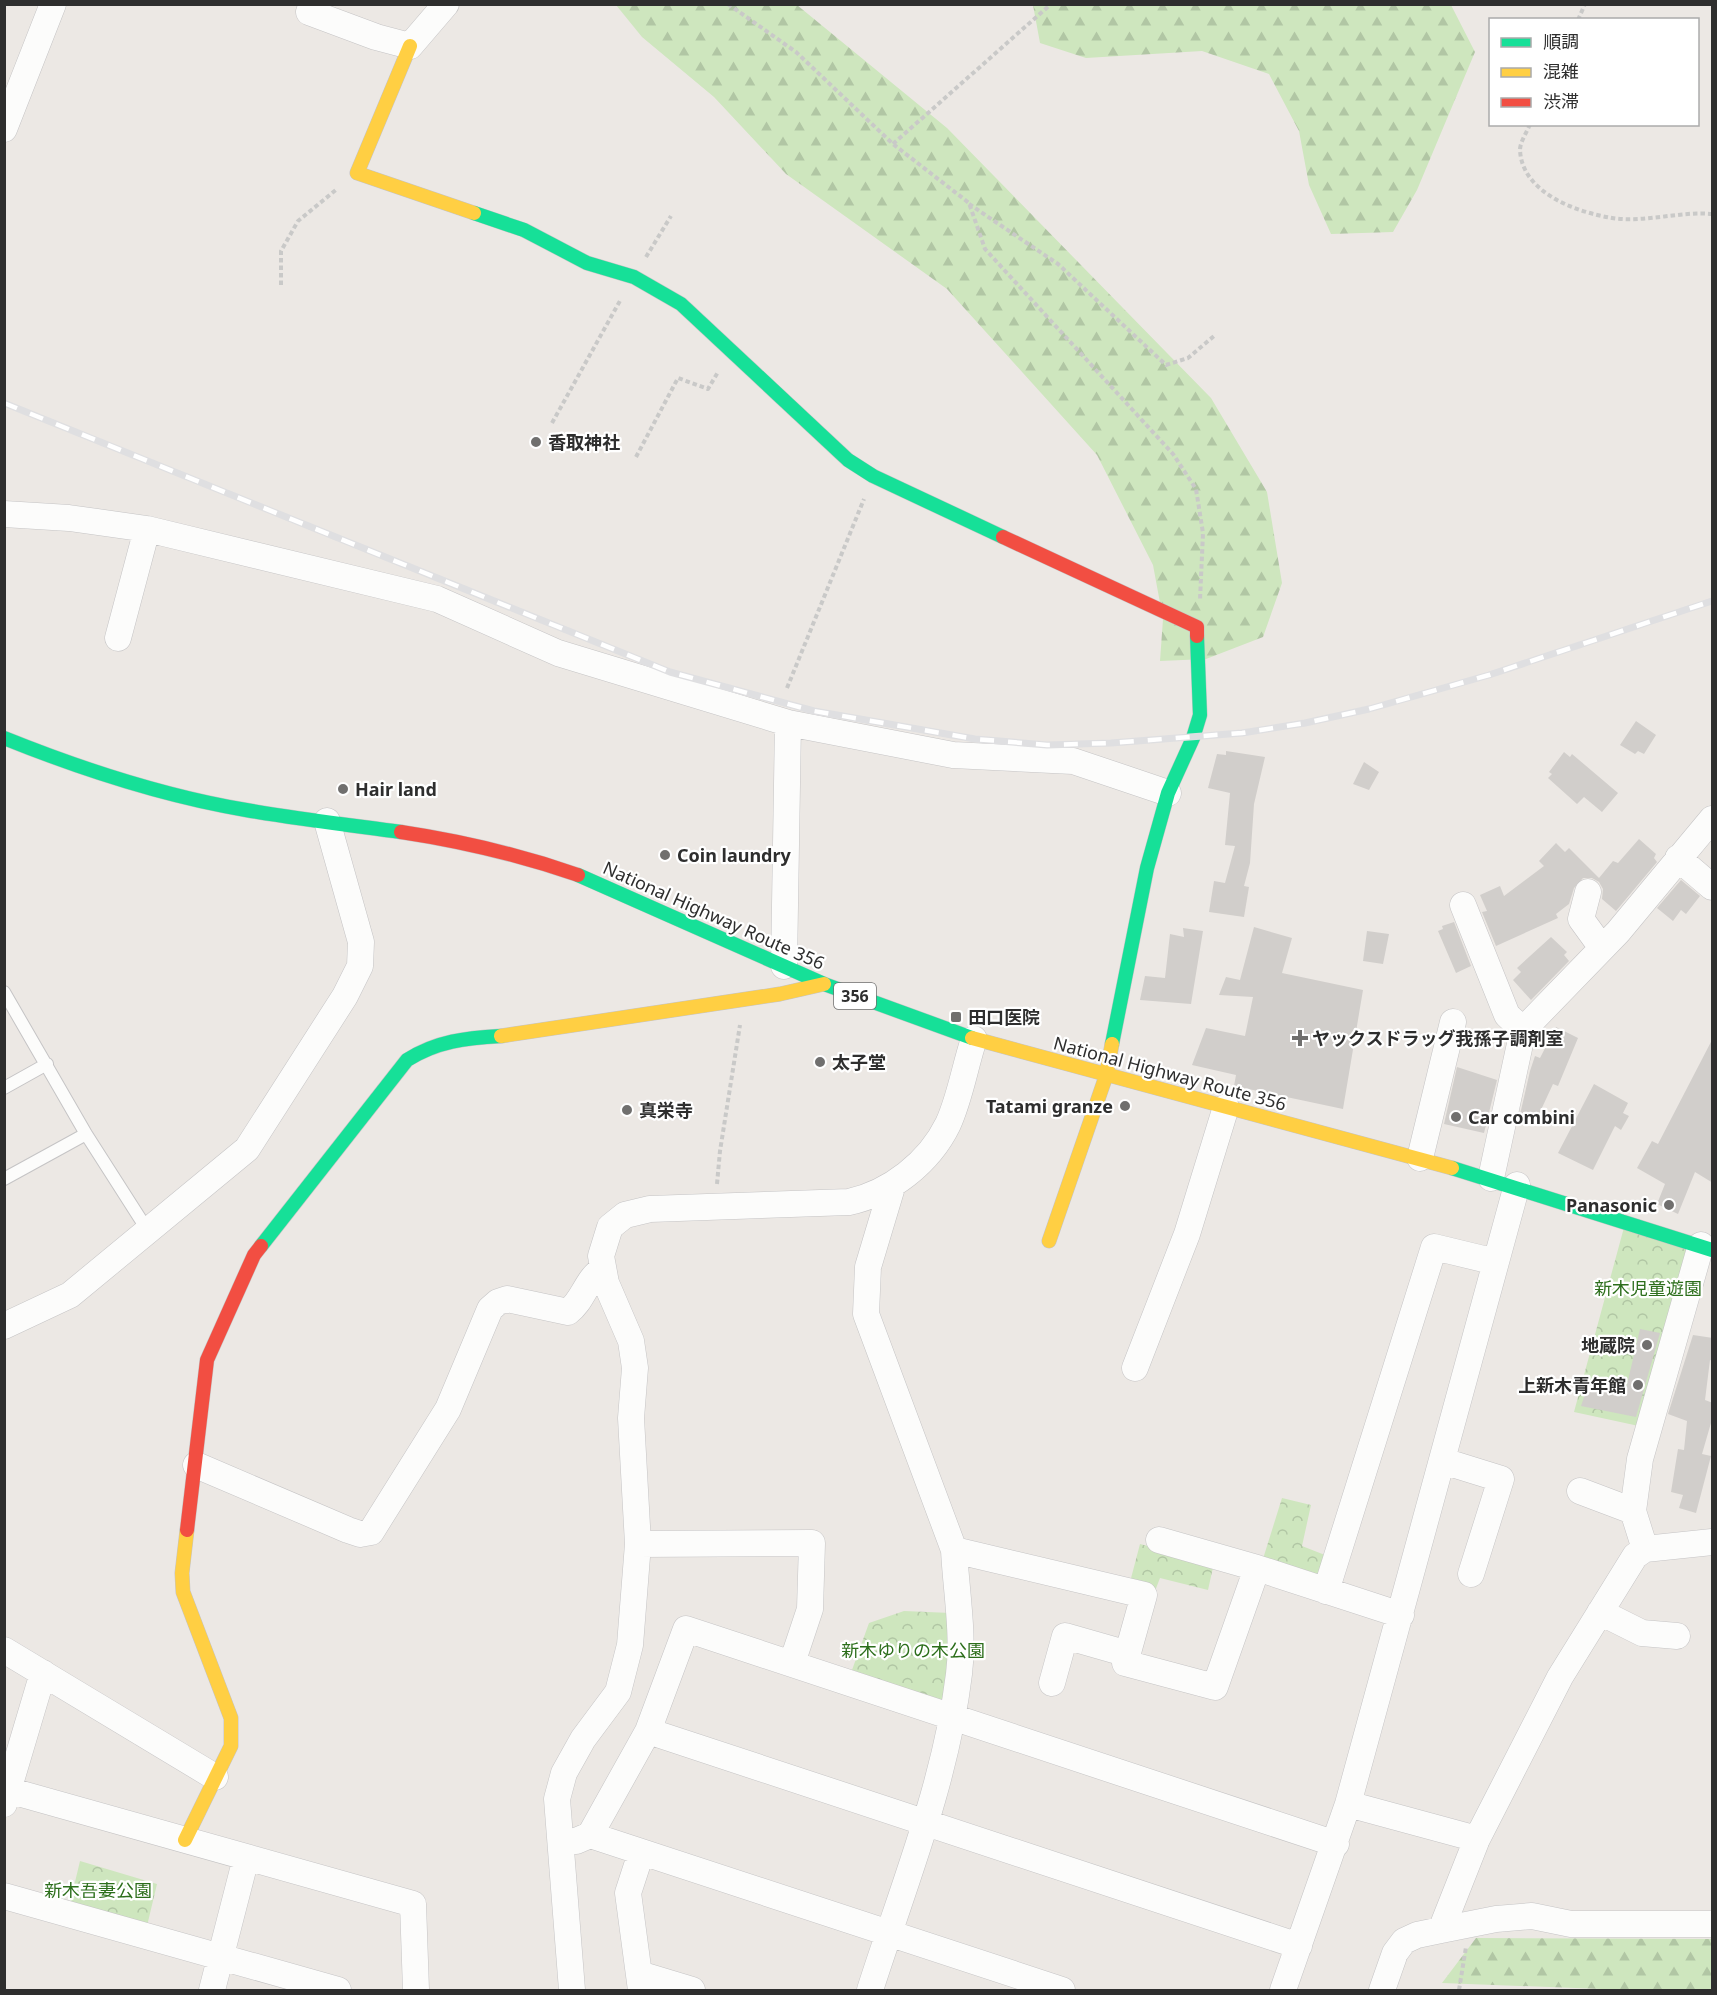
<svg xmlns="http://www.w3.org/2000/svg" width="1717" height="1995" viewBox="0 0 1717 1995" font-family="'Noto Sans','Noto Sans JP',sans-serif">
	<defs>
		<pattern id="forest-firs" width="22" height="20" patternUnits="userSpaceOnUse" patternTransform="scale(1.5)"><rect width="22" height="20" fill="#cee6be"/><path d="M5 1l3.5 6h-7zM16 11l3.5 6h-7z" fill="#b1c6a4"/></pattern>
		<pattern id="park-crowns" width="20" height="18" patternUnits="userSpaceOnUse" patternTransform="scale(1.5)"><rect width="20" height="18" fill="#cee6be"/><path d="M2 6a3 3 0 1 1 6 0M12 15a3 3 0 1 1 6 0" fill="none" stroke="#b1c6a4"/></pattern>
	</defs>
	<rect width="100%" height="100%" fill="#ece8e4"/>
	<path fill="url(#forest-firs)" d="M616,5H797L947,128L1211,398L1267,492L1282,583L1263,637L1206,659L1160,661L1163,619L1153,565L1097,455L947,289L786,174L714,97L642,37Z
		M1033,5H1451L1475,52L1417,190L1393,232L1331,234L1309,185L1299,131L1269,74L1202,51L1086,58L1040,43Z
		M1476,1938L1712,1939V1990H1628L1442,1983Z"/>
	<path fill="url(#park-crowns)" d="M1626,1220L1701,1245L1648,1428L1574,1412Z
		M1282,1498L1311,1505L1302,1546L1330,1557L1323,1583L1262,1562Z
		M1140,1544L1214,1563L1208,1590L1160,1578L1155,1591L1130,1582Z
		M904,1611L951,1613L948,1703L852,1670L869,1623Z
		M80,1861L157,1884L147,1926L69,1907Z"/>
	<path fill="#d1cecb" d="M1636,721L1656,735L1644,754L1638,751L1635,754L1620,745Z
		M1226,751L1265,757L1254,804L1250,863L1244,886L1249,887L1244,917L1209,912L1214,881L1225,883L1235,846L1225,845L1230,793L1208,788L1217,754L1226,755Z
		M1564,752L1570,757L1572,754L1618,793L1602,812L1584,797L1577,804L1548,778L1552,774L1549,772Z
		M1364,762L1379,772L1369,790L1353,784Z
		M1639,839L1656,854L1654,858L1657,862L1616,911L1602,899L1603,889L1599,882L1592,878H1583L1574,888L1569,904L1556,914L1558,918L1496,946L1482,912L1487,911L1480,895L1500,886L1504,896L1544,866L1539,861L1556,843L1565,852L1569,848L1599,878L1613,861L1618,863Z
		M1681,880L1700,896L1686,914L1681,910L1673,921L1657,908Z
		M1454,922L1471,966L1456,973L1438,931L1443,929L1442,926Z
		M1254,927L1292,938L1282,973L1363,990L1343,1109L1234,1086L1236,1075L1192,1065L1206,1028L1245,1036L1253,997L1219,995L1226,977L1240,980Z
		M1183,928L1203,931L1191,1004L1140,1000L1145,976L1165,978L1170,934L1184,937Z
		M1367,931L1389,934L1383,964L1363,961Z
		M1551,937L1567,952L1564,955L1569,961L1531,1000L1513,980L1521,972L1517,968Z
		M1556,1027L1578,1038L1558,1086L1553,1084L1534,1125L1519,1119L1530,1071L1535,1056L1540,1058Z
		M1713,1038V1183L1695,1172L1678,1214L1657,1204L1665,1184L1637,1168L1652,1141L1658,1144Z
		M1457,1067L1497,1080L1484,1133L1444,1124Z
		M1594,1084L1628,1103L1623,1113L1629,1116L1621,1130L1615,1126L1593,1170L1558,1153Z
		M1640,1329L1660,1333L1636,1417L1581,1406L1589,1382L1626,1389Z
		M1693,1335L1713,1338V1361L1710,1360L1705,1400L1713,1403V1416L1702,1454L1711,1456L1696,1513L1679,1508L1683,1495L1671,1492L1678,1449L1684,1450L1687,1421L1668,1414Z"/>
	<g fill="none" stroke-linecap="round" stroke-linejoin="round">
		<g stroke="#c5c4c5" stroke-width="14">
			<path id="lane" d="M4,992L86,1134L148,1231
				M4,1088L47,1064
				M4,1179L86,1134"/>
		</g>
		<g stroke="#c5c4c5" stroke-width="27">
			<path id="street" d="M312,4L309,12L376,37L410,46L446,4
				M4,129L53,4
				M4,514L69,518L147,529L437,599L558,653L788,723L784,966
				M118,638L147,529
				M788,723L953,755L1073,761L1168,793
				M1678,858L1712,887
				M1588,892L1581,919L1602,948
				M1463,905L1507,1015L1523,1030
				M1420,1158L1453,1022
				M1491,1178L1523,1030L1618,932L1712,819
				M892,1187L868,1267L866,1314L954,1550L1144,1595L1125,1663L1215,1687L1257,1568
				M4,1326L70,1295L247,1149L345,996L360,966L361,942L327,821
				M1135,1368L1187,1234L1226,1107
				M1443,1461L1501,1479L1471,1574
				M196,1465L348,1530L360,1534L371,1532L448,1409L490,1309L498,1302L507,1299L568,1312C584,1300 586,1279 603,1269
				M1580,1491L1633,1511
				M1159,1540L1257,1568L1401,1615
				M638,1544L812,1543L810,1609L792,1663
				M1645,1549L1633,1511L1640,1459L1701,1245
				M1326,1591L1434,1247L1496,1262
				M1600,1612L1642,1633L1677,1636
				M4,1650L215,1777
				M1052,1683L1065,1636L1128,1654
				M648,1731L1299,1946
				M4,1789L413,1904L416,1990
				M4,1804L43,1673
				M1348,1804L1477,1839
				M590,1835L648,1731L686,1629L1336,1844
				M576,1841L590,1835L1062,1990
				M4,1896L338,1990
				M1441,1930L1477,1839L1560,1677L1635,1556L1645,1549L1712,1542
				M639,1974L692,1990
				M212,1990L246,1858
				M572,1990L557,1799L564,1773L583,1739L618,1692L630,1645L638,1544L631,1418L635,1368L631,1341L606,1283L601,1256L610,1227L625,1215L650,1209L849,1202C890,1193 929,1163 948,1124C960,1098 965,1066 974,1039
				M641,1990L628,1893L641,1853
				M870,1990C903,1887 946,1782 959,1674C964,1634 956,1590 954,1550
				M1283,1990L1348,1804L1517,1185
				M1382,1990L1395,1953L1404,1941L1417,1935L1441,1930L1496,1919L1532,1916L1571,1924H1712"/>
		</g>
		<g stroke="#c5c4c5" stroke-width="15">
			<path id="fast" d="M474,213L524,230L587,263L634,277L681,304L848,460L873,476L1003,537
				M4,738C81,769 163,796 246,810C297,819 349,825 401,832
				M578,875L824,984L972,1038
				M1112,1044L1147,868L1168,793L1193,738L1200,715L1197,636
				M1452,1168L1712,1250
				M261,1246L407,1060C437,1041 466,1038 501,1036"/>
		</g>
		<g stroke="#c5c4c5" stroke-width="15">
			<path id="slow" d="M410,46L357,173L474,213
				M501,1036L780,994L824,984
				M972,1038L1452,1168
				M1049,1241L1106,1076L1112,1044
				M185,1840L231,1746V1718L183,1592L182,1573L187,1530"/>
		</g>
		<g stroke="#c5c4c5" stroke-width="15">
			<path id="jam" d="M1003,537L1197,627V636
				M401,832C461,841 520,855 578,875
				M187,1530L207,1360L254,1255L261,1246"/>
		</g>
		<path stroke="#c9c9c8" stroke-width="4" stroke-dasharray="4.5 3" stroke-linecap="butt" d="M728,4L796,52L893,144L969,203L985,249L1173,454L1196,489L1203,533L1200,600
			M1578,20L1585,4
			M1530,124C1527,132 1520,142 1520,150C1522,193 1576,212 1612,218C1645,223 1679,211 1712,214
			M893,144L1051,4
			M969,204L1058,264L1166,365L1188,358L1214,336
			M646,257L671,216
			M281,285V251L298,221L337,189
			M552,423L621,299
			M636,457L678,378L708,389L718,372
			M787,688L864,499
			M717,1184L720,1151L740,1025
			M1459,1990L1466,1947"/>
		<use href="#lane" stroke="#fcfcfb" stroke-width="12"/>
		<use href="#street" stroke="#fcfcfb" stroke-width="26"/>
		<use href="#fast" stroke="#16e098" stroke-width="14"/>
		<use href="#slow" stroke="#ffcf43" stroke-width="14"/>
		<use href="#jam" stroke="#f24e42" stroke-width="14"/>
		<g stroke="#dfdfe1" stroke-width="7">
			<path id="rail" d="M4,403L670,672L814,711L975,739L1047,745L1111,743L1242,733L1305,723L1369,709L1489,675L1712,601"/>
		</g>
		<use href="#rail" stroke="#fff" stroke-width="4.5" stroke-dasharray="14" stroke-linecap="butt"/>
	</g>
	<g fill="#706f6e" stroke="#fff" stroke-width="2">
		<circle cx="536" cy="442" r="6"/>
		<circle cx="343" cy="789" r="6"/>
		<circle cx="665" cy="855" r="6"/>
		<rect x="950" y="1011" width="12" height="12" rx="3"/>
		<path d="M1297 1029h6v6h6v6h-6v6h-6v-6h-6v-6h6z"/>
		<circle cx="820" cy="1062" r="6"/>
		<circle cx="1125" cy="1106" r="6"/>
		<circle cx="627" cy="1110" r="6"/>
		<circle cx="1456" cy="1117" r="6"/>
		<circle cx="1669" cy="1205" r="6"/>
		<circle cx="1647" cy="1345" r="6"/>
		<circle cx="1638" cy="1385" r="6"/>
	</g>
	<g text-anchor="middle" dominant-baseline="central" stroke-width="4.5" stroke-linejoin="round" paint-order="stroke">
		<rect fill="#fff" stroke="#6d6d6d" stroke-width="1.5" x="834" y="983" width="42" height="26" rx="4.5"/>
		<g font-size="16" font-weight="bold" fill="#2e2e2e">
			<text x="855" y="996">356</text>
		</g>
		<g font-size="18" font-weight="bold" fill="#2e2e2e" stroke="#fff" text-anchor="start">
			<text x="548" y="442">香取神社</text>
			<text x="355" y="789">Hair land</text>
			<text x="677" y="855">Coin laundry</text>
			<text x="968" y="1017">田口医院</text>
			<text x="1312" y="1038">ヤックスドラッグ我孫子調剤室</text>
			<text x="832" y="1062">太子堂</text>
			<text x="1113" y="1106" text-anchor="end">Tatami granze</text>
			<text x="639" y="1110">真栄寺</text>
			<text x="1468" y="1117">Car combini</text>
			<text x="1657" y="1205" text-anchor="end">Panasonic</text>
			<text x="1635" y="1345" text-anchor="end">地蔵院</text>
			<text x="1626" y="1385" text-anchor="end">上新木青年館</text>
		</g>
		<g font-size="18" fill="#2e2e2e" stroke="#fff">
			<text transform="translate(714 915) rotate(24)">National Highway Route 356</text>
			<text transform="translate(1170 1073) rotate(15)">National Highway Route 356</text>
		</g>
		<g font-size="18" fill="#2c6e1b" stroke="#fff">
			<text x="1648" y="1288">新木児童遊園</text>
			<text x="913" y="1650">新木ゆりの木公園</text>
			<text x="98" y="1890">新木吾妻公園</text>
		</g>
	</g>
	<rect width="1717" height="1995" fill="none" stroke="#2e2e2e" stroke-width="12"/>
	<rect x="1489" y="18" width="210" height="108" fill="#ffffff" stroke="#ababab" stroke-width="1.5"/>
	<rect x="1501" y="38" width="30" height="9" fill="#16e098" stroke="#ababab" stroke-width="1.5"/>
	<text x="1543" y="48" font-size="18" fill="#2e2e2e">順調</text>
	<rect x="1501" y="68" width="30" height="9" fill="#ffcf43" stroke="#ababab" stroke-width="1.5"/>
	<text x="1543" y="78" font-size="18" fill="#2e2e2e">混雑</text>
	<rect x="1501" y="98" width="30" height="9" fill="#f24e42" stroke="#ababab" stroke-width="1.5"/>
	<text x="1543" y="108" font-size="18" fill="#2e2e2e">渋滞</text>
</svg>
